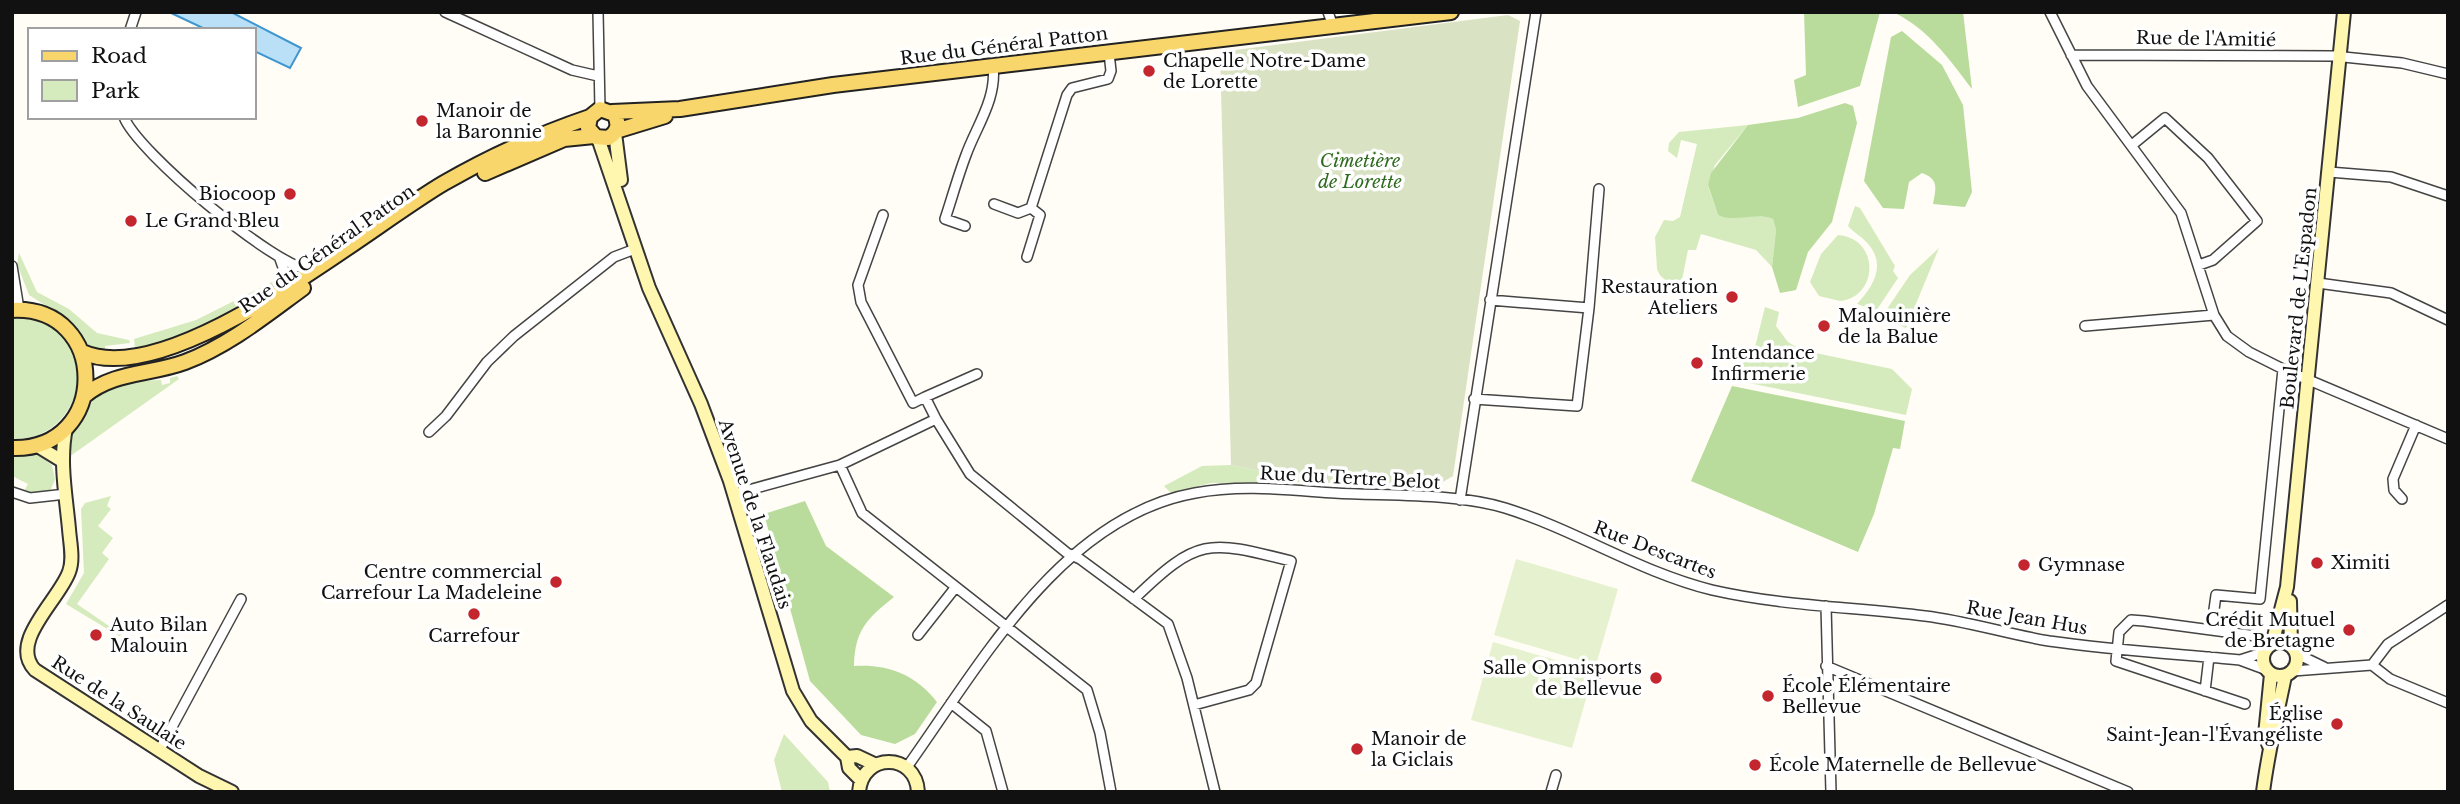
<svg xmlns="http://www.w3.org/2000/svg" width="2460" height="804" viewBox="0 0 2460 804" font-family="'Libre Baskerville',serif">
	<rect width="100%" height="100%" fill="#fffdf5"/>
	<path fill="#d5ebbd" d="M1748,125L1715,165L1708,186L1718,215C1731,222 1755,212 1773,219L1776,230L1772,267L1756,250L1701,234L1696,250H1688L1682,280C1671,284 1661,281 1657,269L1655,237L1664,220L1673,221L1680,217L1697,144L1681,140L1677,158L1668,151L1669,143L1679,132Z
		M1855,206L1860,208L1895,266L1893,271L1898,278L1876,311L1857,304C1873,287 1886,266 1869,245C1863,237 1854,233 1848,226Z
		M1838,235C1880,238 1879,297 1840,301L1819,296L1810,282L1821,254Z
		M1939,248L1906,328L1889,321L1885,312L1910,275Z
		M19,253L37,292L69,309L97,333L129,340L130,343L105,346V353L89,346L70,321L29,295L17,264Z
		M280,278C273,306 164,343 135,348L134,339L196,320Z
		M1765,307L1779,312L1776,326L1788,342L1801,350L1892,369L1912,389L1906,415L1739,381L1746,350L1754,351Z
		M12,317C23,318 35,318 44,323C104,353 78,442 12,439Z
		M177,376L179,379L69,457V438L100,389L129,381L161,380L162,385L170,383V378Z
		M36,453L52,465L55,480L50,491L31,494L24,491L28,484L12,476V455Z
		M1231,465L1314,482L1211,483L1171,493L1164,486L1202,466Z
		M111,496L107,506L111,509L98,526L113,538L102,553L109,559L77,604L122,635L119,636L66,604L84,573L81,509L85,503Z
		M784,734L828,782L830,792H782L774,760Z"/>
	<path fill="#b9dc9c" d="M1804,12H1880L1860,86L1798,107L1794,80L1806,75Z
		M1963,12L1972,89C1949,59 1929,30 1895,13Z
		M1902,31L1942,65L1963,105L1972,192L1965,207L1933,204C1936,188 1939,179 1922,173L1909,182L1904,209L1883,208L1864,181L1891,37Z
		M1845,103L1853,106L1857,123L1832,222L1808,252L1796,290L1780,293L1772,267L1776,230L1773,219C1756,212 1733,223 1718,215L1708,185L1711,173L1748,125L1798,118Z
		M1732,386L1905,421L1900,449L1893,448L1874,514L1858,552L1691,481Z
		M805,501L826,546L894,597C867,619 855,629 854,666C888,664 915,674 937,702L915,734L895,744L861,735L810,681L764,514Z"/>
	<path fill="#d9e3c4" d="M1508,15L1520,21L1453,476L1431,489L1314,482L1231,465L1220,52Z"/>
	<path fill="#e6f2cf" d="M1516,559L1618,589L1596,665L1494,635Z
		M1493,642L1594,671L1572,748L1471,720Z"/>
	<path fill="#b9e0f7" stroke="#3f96cf" stroke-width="2" d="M169,12H231L301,48L290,68L254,51V30H207Z"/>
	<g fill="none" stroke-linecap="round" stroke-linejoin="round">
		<g stroke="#444" stroke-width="12">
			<path id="street" d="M445,12L572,70L598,76
				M598,12L600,109
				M1328,12L1333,26
				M2050,12L2087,86L2181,213L2214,315L2227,336L2249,352L2283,369L2448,439
				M130,30L136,12
				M2071,55L2334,56L2402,63L2448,74
				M124,117C137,152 275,267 312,271
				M2132,145L2165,118L2208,158L2257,221L2213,260L2199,265
				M2329,172L2391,177L2448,196
				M994,204L1018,213L1031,208
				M883,215L858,285L861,302L913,403L925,397
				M965,226L945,219C952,198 958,176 966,155C976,127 997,99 993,66
				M1027,257L1040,215L1031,208L1067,95L1072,88L1108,79L1111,71L1109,53
				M280,259L285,273L281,291
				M12,266L19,309
				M2318,283L2391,293L2448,320
				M1589,308L1599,189
				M2085,326L2214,315
				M1474,399L1577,406L1589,308L1490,300
				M936,419L970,474L1067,553L1080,559L1168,624L1187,678L1215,792
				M429,432L446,416L487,362L514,336L614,257L635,249
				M840,465L862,513L1087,690L1100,733L1111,792
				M12,492L30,498L66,494
				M734,494L840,465L936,419L925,397L977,374
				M2402,499L2394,490L2393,479L2416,425
				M1460,500L1536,12
				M1134,599C1198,537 1208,540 1291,561L1256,683L1249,690L1194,705
				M1826,606L1831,792
				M2212,624L2216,595L2260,599L2283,369
				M918,635L955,588
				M2297,654L2324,667
				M2240,660L2265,652
				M2372,665L2388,644L2448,605
				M2372,665L2390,679L2448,703
				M1826,666L2128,792
				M2293,671L2372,665
				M2205,691L2209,657
				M951,703L986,731L1003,792
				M2245,704L2116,661L2119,632L2131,620L2144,621L2256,636L2271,645
				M159,751L241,599
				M907,767C980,665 1061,517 1195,493C1241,484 1289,490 1335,493C1387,496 1456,493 1505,508C1576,530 1639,572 1712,590C1782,606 1854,607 1925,616C1967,621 2007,634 2049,641C2112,650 2177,654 2240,660L2267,670
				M1551,792L1556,775"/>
		</g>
		<g stroke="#333" stroke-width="16">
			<path id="secondary" d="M615,133L621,180
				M598,138L649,288L701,404L730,481L793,691L811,721L847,757L849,768L861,780
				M66,428C59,461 66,496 69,529C70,543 74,559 69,572C59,600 8,642 35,670L199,776L232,792
				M36,445L62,461
				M2290,601L2291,646
				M2263 659a17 17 0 1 1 34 0a17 17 0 1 1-34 0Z
				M2272,644L2287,587L2344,12
				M2269,746L2265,735L2271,674
				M847,757L857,756L874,764
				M859,792C862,752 916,752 918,792
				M2263,792C2268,752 2277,715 2285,676"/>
		</g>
		<g stroke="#222" stroke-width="18">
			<path id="primary" d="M612,112L680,109L833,85L1451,12
				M616,131L665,116
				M485,173L564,139L594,136
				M12,310C110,305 110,451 12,448
				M82,352C171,392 367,228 444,183C489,157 540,134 590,117L600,109L614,114C620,124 618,132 608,138L596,137L588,128L590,117
				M84,396C114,371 150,375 185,362C228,346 266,315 303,288"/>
		</g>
		<use href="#street" stroke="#fff" stroke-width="9"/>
		<use href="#secondary" stroke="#fff6b0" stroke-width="12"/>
		<use href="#primary" stroke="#f9d66b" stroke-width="14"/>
	</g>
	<g fill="#c4262e" stroke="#fff" stroke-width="2.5">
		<circle cx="1149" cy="71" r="7"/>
		<circle cx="422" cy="121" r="7"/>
		<circle cx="290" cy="194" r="7"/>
		<circle cx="131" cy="221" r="7"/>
		<circle cx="1732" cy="297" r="7"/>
		<circle cx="1824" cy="326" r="7"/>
		<circle cx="1697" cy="363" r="7"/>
		<circle cx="2317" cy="563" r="7"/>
		<circle cx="2024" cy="565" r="7"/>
		<circle cx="556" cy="582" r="7"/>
		<circle cx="474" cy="614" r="7"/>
		<circle cx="2349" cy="630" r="7"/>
		<circle cx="96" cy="635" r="7"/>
		<circle cx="1656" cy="678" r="7"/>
		<circle cx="1768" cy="696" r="7"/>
		<circle cx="2337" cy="724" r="7"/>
		<circle cx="1357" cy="749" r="7"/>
		<circle cx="1755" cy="765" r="7"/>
	</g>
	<g text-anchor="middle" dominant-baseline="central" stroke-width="7" stroke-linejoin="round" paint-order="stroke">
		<g font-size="18" fill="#111" stroke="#fff">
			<text transform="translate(2206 39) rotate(1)">Rue de l'Amitié</text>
			<text transform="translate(1004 46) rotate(-7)">Rue du Général Patton</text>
			<text transform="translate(327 249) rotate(-35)">Rue du Général Patton</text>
			<text transform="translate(2299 298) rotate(-84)">Boulevard de L'Espadon</text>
			<text transform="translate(1350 478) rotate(3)">Rue du Tertre Belot</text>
			<text transform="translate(755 514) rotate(72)">Avenue de la Flaudais</text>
			<text transform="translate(1655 550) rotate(21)">Rue Descartes</text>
			<text transform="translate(2027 618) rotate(10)">Rue Jean Hus</text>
			<text transform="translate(119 703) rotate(33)">Rue de la Saulaie</text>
		</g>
		<g font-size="18" fill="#111" stroke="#fff" text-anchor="start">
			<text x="1163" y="61">Chapelle Notre-Dame<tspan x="1163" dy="21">de Lorette</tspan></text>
			<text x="436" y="111">Manoir de<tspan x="436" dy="21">la Baronnie</tspan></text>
			<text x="276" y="194" text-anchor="end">Biocoop</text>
			<text x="145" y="221">Le Grand Bleu</text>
			<text x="1718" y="287" text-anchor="end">Restauration<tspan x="1718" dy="21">Ateliers</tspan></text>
			<text x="1838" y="316">Malouinière<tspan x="1838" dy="21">de la Balue</tspan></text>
			<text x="1711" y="353">Intendance<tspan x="1711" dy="21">Infirmerie</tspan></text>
			<text x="2331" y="563">Ximiti</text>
			<text x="2038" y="565">Gymnase</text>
			<text x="542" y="572" text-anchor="end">Centre commercial<tspan x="542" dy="21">Carrefour La Madeleine</tspan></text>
			<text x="2335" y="620" text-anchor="end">Crédit Mutuel<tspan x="2335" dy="21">de Bretagne</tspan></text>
			<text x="110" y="625">Auto Bilan<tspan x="110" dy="21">Malouin</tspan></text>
			<text x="474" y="636" text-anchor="middle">Carrefour</text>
			<text x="1642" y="668" text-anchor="end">Salle Omnisports<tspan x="1642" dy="21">de Bellevue</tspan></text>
			<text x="1782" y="686">École Élémentaire<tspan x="1782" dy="21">Bellevue</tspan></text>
			<text x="2323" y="714" text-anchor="end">Église<tspan x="2323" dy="21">Saint-Jean-l'Évangéliste</tspan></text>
			<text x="1371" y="739">Manoir de<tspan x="1371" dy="21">la Giclais</tspan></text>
			<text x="1769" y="765">École Maternelle de Bellevue</text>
		</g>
		<g font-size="18" font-style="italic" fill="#2f6b1f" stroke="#fff">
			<text x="1360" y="161">Cimetière<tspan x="1360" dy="21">de Lorette</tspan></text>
		</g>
	</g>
	<rect width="2460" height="804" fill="none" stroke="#111111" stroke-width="28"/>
	<rect x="28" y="28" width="228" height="91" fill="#ffffff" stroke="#a0a0a0" stroke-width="2"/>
	<rect x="42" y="51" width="35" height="10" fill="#f9d66b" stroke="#a0a0a0" stroke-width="2"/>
	<text x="91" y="63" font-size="21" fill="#111111">Road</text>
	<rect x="42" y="80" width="35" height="21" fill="#d5ebbd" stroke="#a0a0a0" stroke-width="2"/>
	<text x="91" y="98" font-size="21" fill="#111111">Park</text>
</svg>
